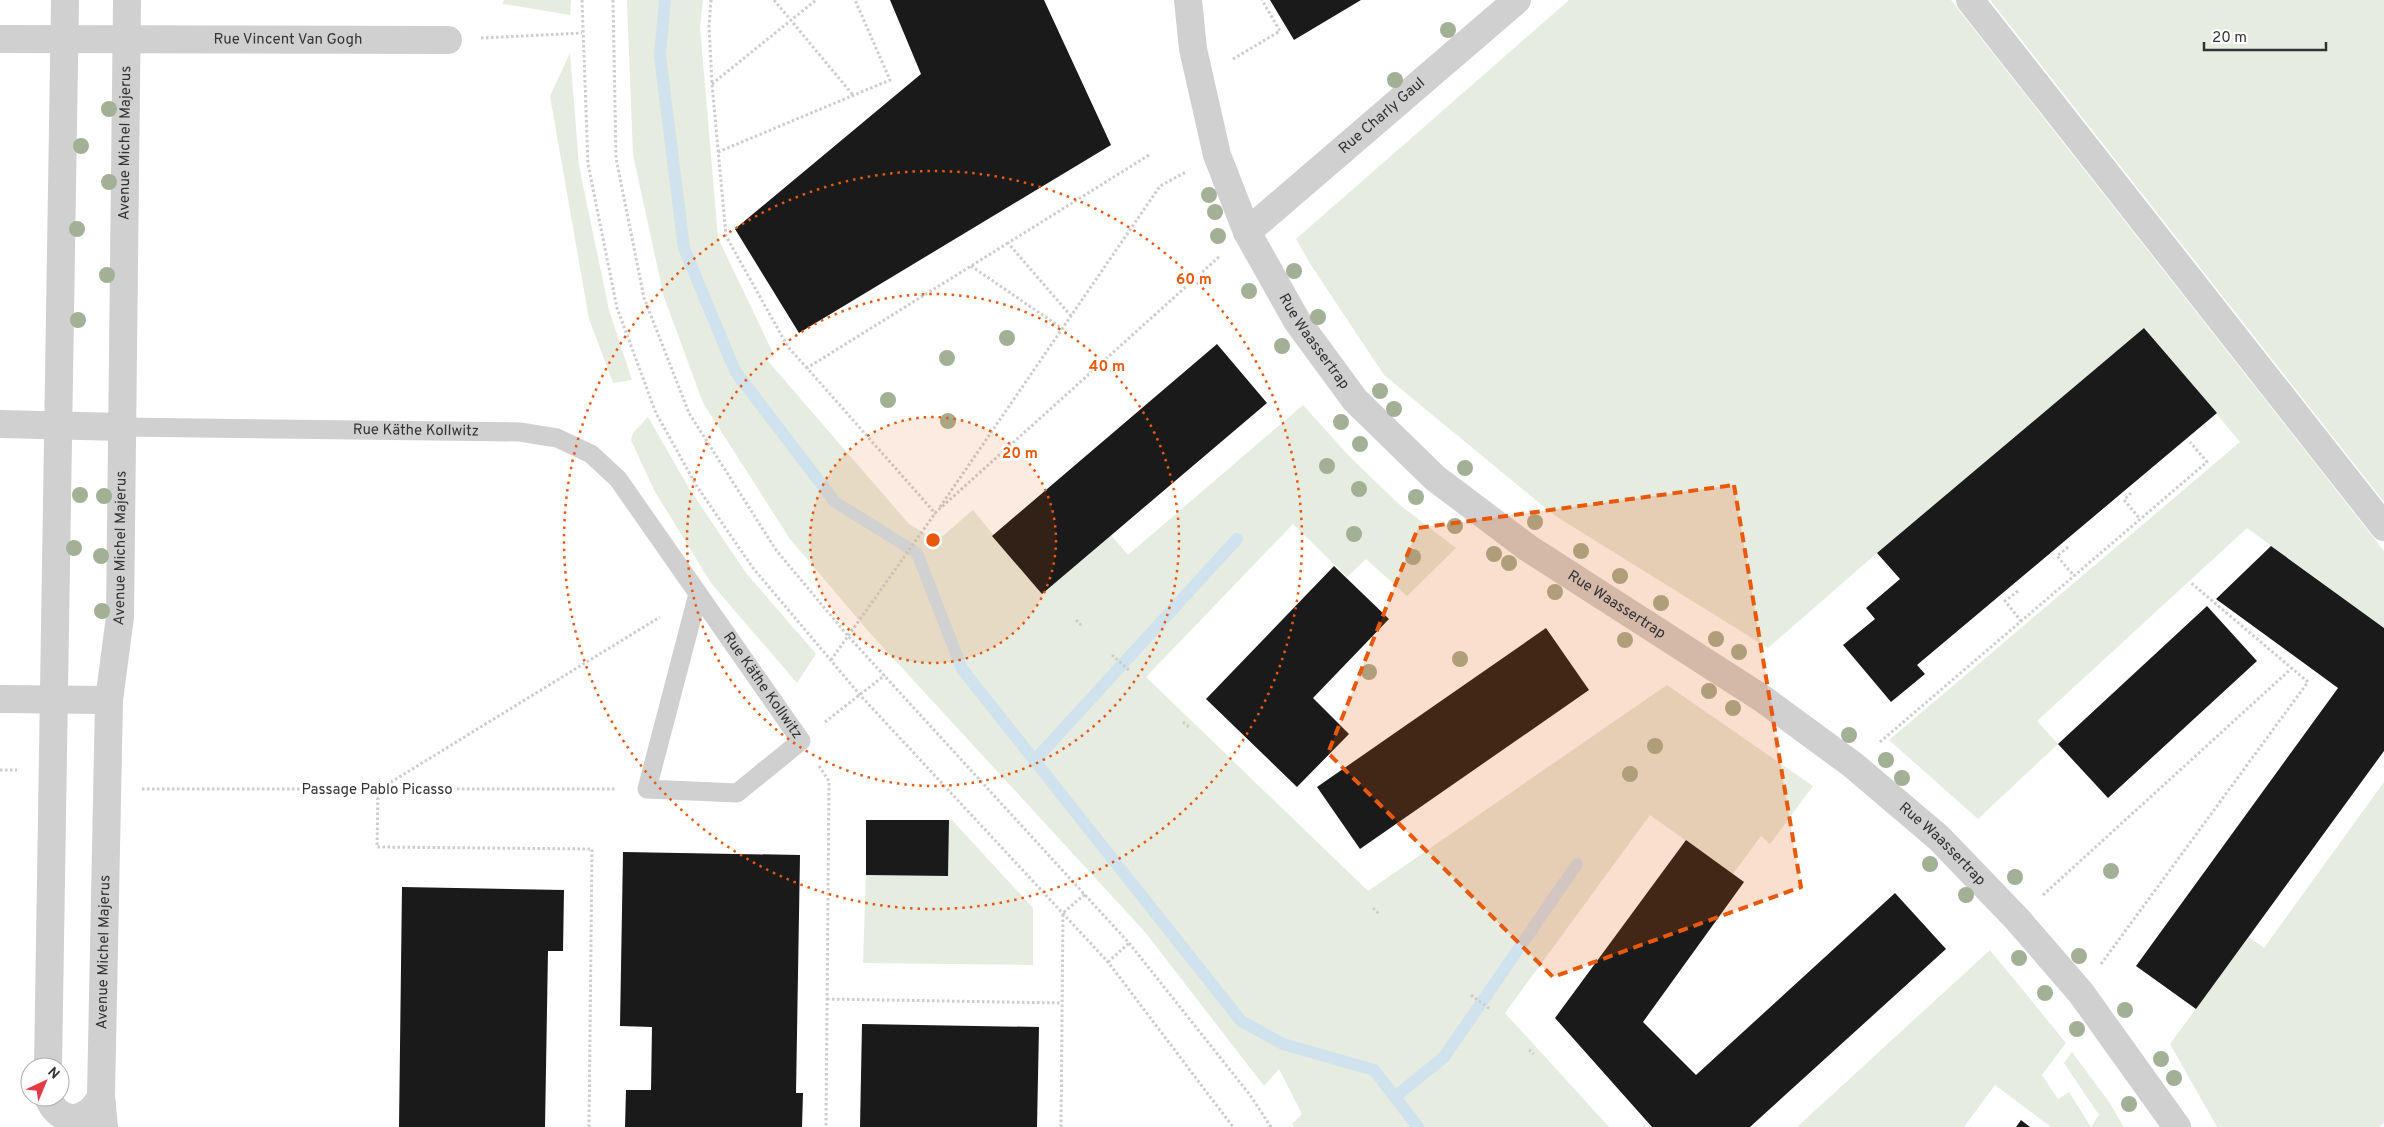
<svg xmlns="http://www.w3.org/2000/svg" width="2384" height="1127" viewBox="0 0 2384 1127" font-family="Overpass,sans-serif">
	<rect width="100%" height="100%" fill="#fff"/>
	<path fill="#e6ecdf" d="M504,0H571L570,15L503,4Z
		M627,0H703L700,27L718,238L774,355L767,360L909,524L937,541L973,510L1042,594L1111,535L1128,555L1303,405L1350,457L1401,506L1456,548L1407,596L1366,559L1347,577L1293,524L1146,677L1368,891L1667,685L1813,786L1770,844L1761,836L1733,874L1650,815L1505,1013L1609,1127H1294L1292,1124L1302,1114L1279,1069L1264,1086L1145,932L869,632L790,539L703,403L664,297L633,155Z
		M1569,0H1951L2384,551V628L2247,528L2037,721L2058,744L1978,819L1889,740L2240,442L2145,328L1877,553L1768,648L1554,515L1384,375L1311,265L1296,239Z
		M1990,0H2384V502Z
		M570,53L579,166L609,310L632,380L613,383L589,319L550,96Z
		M648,417L690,490L746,573L816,654L797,683L711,583L654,490L631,440L633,433Z
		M2384,782V1123L2379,1127H2217L2170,1044L2249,937L2264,948Z
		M949,820H952L1033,908V965L863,963L866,875L948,876Z
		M1990,950L2066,1043L2042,1075L2058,1099L2069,1092L2091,1127L2099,1115L2064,1063L2072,1052L2109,1102L2124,1127H2051L1995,1085L1964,1127H1797Z"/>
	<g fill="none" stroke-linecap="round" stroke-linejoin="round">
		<path stroke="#cfe2ee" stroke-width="12" d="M665,0L660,56L684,248L735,371L835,502L917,553L962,669L1241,1021L1283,1044L1374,1070L1418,1127
			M1034,761L1237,539
			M1395,1097L1444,1057L1577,864"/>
	</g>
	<path fill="#1a1a1a" d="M890,0H1044L1111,145L799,333L735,229L921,74Z
		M1270,0H1361L1294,40Z
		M2144,328L2217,413L1917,665L1925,674L1891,702L1843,645L1875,619L1866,608L1900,579L1877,553Z
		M1217,344L1267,403L1042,594L992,536Z
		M2271,546L2384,628V751L2196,1009L2136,966L2338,688L2216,599Z
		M1334,566L1389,619L1313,698L1349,734L1297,787L1206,699Z
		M2207,606L2257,661L2108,798L2058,744Z
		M1546,628L1589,690L1360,849L1317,787Z
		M866,820H949L948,876L866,875Z
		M1686,840L1744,882L1643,1022L1696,1075L1895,893L1946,949L1750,1127H1652L1555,1018Z
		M623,852L800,855L796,1093H803L802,1127H625L626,1090H651L652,1027L620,1026Z
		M402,887L564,890L563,951H548L545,1127H399Z
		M862,1024L1039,1027L1037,1127H860Z
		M2021,1120L2030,1127H2016Z"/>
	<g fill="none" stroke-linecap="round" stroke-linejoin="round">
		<path stroke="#cdcdcd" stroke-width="3" stroke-dasharray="2.5 2.5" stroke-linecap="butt" d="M582,0L588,164L617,308L656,413L696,485L753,568L860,695L1108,962L1233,1127
			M613,0L616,158L644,298L689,413L776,550L848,636L1129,943L1250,1095L1271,1127
			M711,0L709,25L712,84L726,236L788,347L807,368
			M774,0L853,95
			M481,38L582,33
			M1233,59L1280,31L1262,0
			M712,84L816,0
			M718,152L890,80L855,0
			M1008,243L807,368L935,513L1220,256
			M971,266L1063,329
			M1071,316L1008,243L1149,155
			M2131,493L2124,500L2140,519
			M940,507L1160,186L1186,172
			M2068,547L2057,556L2074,576
			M2018,591L2005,601L2021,621
			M1076,620L1083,627
			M1112,655L1130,671
			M831,660L936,512
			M825,722L885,675
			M1183,722L1190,728
			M1880,742L2207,462L2190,442
			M819,766L829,781L826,1127
			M0,770H17
			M142,789H616
			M2043,895L2292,668
			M1373,908L1380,915
			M1108,962L1129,943
			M2101,964L2308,682L2190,582
			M1471,995L1490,1009
			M827,999L1062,1003
			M1529,1050L1534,1054
			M589,1127L592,849L377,847L378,790L660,617
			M1061,1127L1063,913L1085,894"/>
		<path stroke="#d0d0d0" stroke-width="19" id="s1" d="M122,427L520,432L557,438L591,454L618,479L801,741L737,793L647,789L698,594"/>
		<g stroke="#d0d0d0" stroke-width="28">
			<path id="s2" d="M1188,0L1193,49L1217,155L1247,232L1297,321L1355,400L1435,478L1528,548L1763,699L1853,765L1939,838L2017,919L2081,993L2177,1127"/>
			<path d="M1970,0L2384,527"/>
			<path id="s3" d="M0,39L448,40"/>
			<path id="s4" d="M1247,232L1517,0"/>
			<path d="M0,424L122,427"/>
			<path d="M0,699L109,700"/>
			<path d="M48,1067L65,0"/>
			<path d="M48,1097C59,1127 89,1123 101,1096"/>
			<path id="s5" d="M104,1127L101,1096L109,700L120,617L127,0"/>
		</g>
	</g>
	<g fill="#a2b095">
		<circle cx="1448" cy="30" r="8"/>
		<circle cx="1395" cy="80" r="8"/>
		<circle cx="109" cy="109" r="8"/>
		<circle cx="81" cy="146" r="8"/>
		<circle cx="109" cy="182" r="8"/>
		<circle cx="1209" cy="195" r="8"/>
		<circle cx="1215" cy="212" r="8"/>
		<circle cx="77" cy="229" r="8"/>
		<circle cx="1218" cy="236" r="8"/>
		<circle cx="1294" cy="271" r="8"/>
		<circle cx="107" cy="275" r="8"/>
		<circle cx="1249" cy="291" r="8"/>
		<circle cx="1318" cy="317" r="8"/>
		<circle cx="78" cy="320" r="8"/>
		<circle cx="1007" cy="338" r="8"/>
		<circle cx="1282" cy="346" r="8"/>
		<circle cx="947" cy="358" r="8"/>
		<circle cx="1380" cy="391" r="8"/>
		<circle cx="888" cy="400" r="8"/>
		<circle cx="1394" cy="409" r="8"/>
		<circle cx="948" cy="421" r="8"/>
		<circle cx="1341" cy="422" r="8"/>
		<circle cx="1360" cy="444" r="8"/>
		<circle cx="1327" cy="466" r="8"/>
		<circle cx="1465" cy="468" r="8"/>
		<circle cx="1359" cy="489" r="8"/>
		<circle cx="80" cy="495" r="8"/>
		<circle cx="104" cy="496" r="8"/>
		<circle cx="1416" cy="497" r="8"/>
		<circle cx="1535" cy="522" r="8"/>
		<circle cx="1455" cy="526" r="8"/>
		<circle cx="1354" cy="534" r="8"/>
		<circle cx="74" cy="548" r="8"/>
		<circle cx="1581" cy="551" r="8"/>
		<circle cx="1494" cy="554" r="8"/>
		<circle cx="101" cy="556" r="8"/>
		<circle cx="1413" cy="557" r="8"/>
		<circle cx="1509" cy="563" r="8"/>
		<circle cx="1620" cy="576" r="8"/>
		<circle cx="1555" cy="592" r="8"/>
		<circle cx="1661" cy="603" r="8"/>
		<circle cx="102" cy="611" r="8"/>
		<circle cx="1716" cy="639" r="8"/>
		<circle cx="1625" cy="640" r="8"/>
		<circle cx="1739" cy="652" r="8"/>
		<circle cx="1460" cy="659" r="8"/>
		<circle cx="1369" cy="672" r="8"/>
		<circle cx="1709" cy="691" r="8"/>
		<circle cx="1733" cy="708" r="8"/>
		<circle cx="1849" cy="735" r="8"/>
		<circle cx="1655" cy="746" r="8"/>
		<circle cx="1886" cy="760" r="8"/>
		<circle cx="1630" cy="774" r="8"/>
		<circle cx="1902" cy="778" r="8"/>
		<circle cx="1930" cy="864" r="8"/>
		<circle cx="2111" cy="871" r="8"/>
		<circle cx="2015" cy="877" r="8"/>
		<circle cx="1966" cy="895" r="8"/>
		<circle cx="2079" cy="956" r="8"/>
		<circle cx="2019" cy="958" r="8"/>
		<circle cx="2045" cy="993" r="8"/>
		<circle cx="2125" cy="1010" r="8"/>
		<circle cx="2077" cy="1029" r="8"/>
		<circle cx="2161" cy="1059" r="8"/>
		<circle cx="2174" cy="1078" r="8"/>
		<circle cx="2129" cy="1104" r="8"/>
	</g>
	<path fill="#e8590c" fill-opacity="0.2" stroke="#e8590c" stroke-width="4" stroke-dasharray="10 6" stroke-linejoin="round" d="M1734,485L1801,887L1553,977L1328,753L1418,528Z"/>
	<circle cx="933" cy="540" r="123" fill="#e8590c" fill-opacity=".12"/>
	<g fill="none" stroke="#e8590c" stroke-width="2.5" stroke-dasharray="2.5 5">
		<circle cx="933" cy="540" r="123"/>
		<circle cx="933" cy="540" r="246"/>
		<circle cx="933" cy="540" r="369"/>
	</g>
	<g text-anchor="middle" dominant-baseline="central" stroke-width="5" stroke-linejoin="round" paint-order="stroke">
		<g font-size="15" fill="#333" stroke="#fff">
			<text stroke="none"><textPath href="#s3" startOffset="288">Rue Vincent Van Gogh</textPath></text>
			<text stroke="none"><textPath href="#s4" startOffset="178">Rue Charly Gaul</textPath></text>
			<text stroke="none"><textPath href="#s5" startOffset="985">Avenue Michel Majerus</textPath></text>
			<text stroke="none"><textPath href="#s2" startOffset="369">Rue Waassertrap</textPath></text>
			<text stroke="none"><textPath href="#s1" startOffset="294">Rue Käthe Kollwitz</textPath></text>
			<text stroke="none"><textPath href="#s5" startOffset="580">Avenue Michel Majerus</textPath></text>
			<text stroke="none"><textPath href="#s2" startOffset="774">Rue Waassertrap</textPath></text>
			<text stroke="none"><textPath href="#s1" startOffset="762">Rue Käthe Kollwitz</textPath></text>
			<text x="377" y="790">Passage Pablo Picasso</text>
			<text stroke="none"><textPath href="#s2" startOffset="1179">Rue Waassertrap</textPath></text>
			<text stroke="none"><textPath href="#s5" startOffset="175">Avenue Michel Majerus</textPath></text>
		</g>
	</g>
	<circle cx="933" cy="540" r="8" fill="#e8590c" stroke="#fff" stroke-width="2.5"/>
	<g font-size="15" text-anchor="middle" font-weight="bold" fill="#e8590c" stroke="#fff" stroke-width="5" stroke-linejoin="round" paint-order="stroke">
		<text x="1194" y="284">60 m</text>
		<text x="1107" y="371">40 m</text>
		<text x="1020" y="458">20 m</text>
	</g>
	<g transform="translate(45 1082) rotate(44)"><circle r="24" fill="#ffffff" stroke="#adadad"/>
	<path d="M0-4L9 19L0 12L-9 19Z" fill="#e63946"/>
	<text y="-8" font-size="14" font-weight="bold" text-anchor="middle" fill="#333333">N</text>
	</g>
	<path d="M2204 42v8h122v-8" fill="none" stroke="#333333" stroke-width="2.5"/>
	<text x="2212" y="42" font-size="15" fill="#333333" stroke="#ffffff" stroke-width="4" paint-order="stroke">20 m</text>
</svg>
